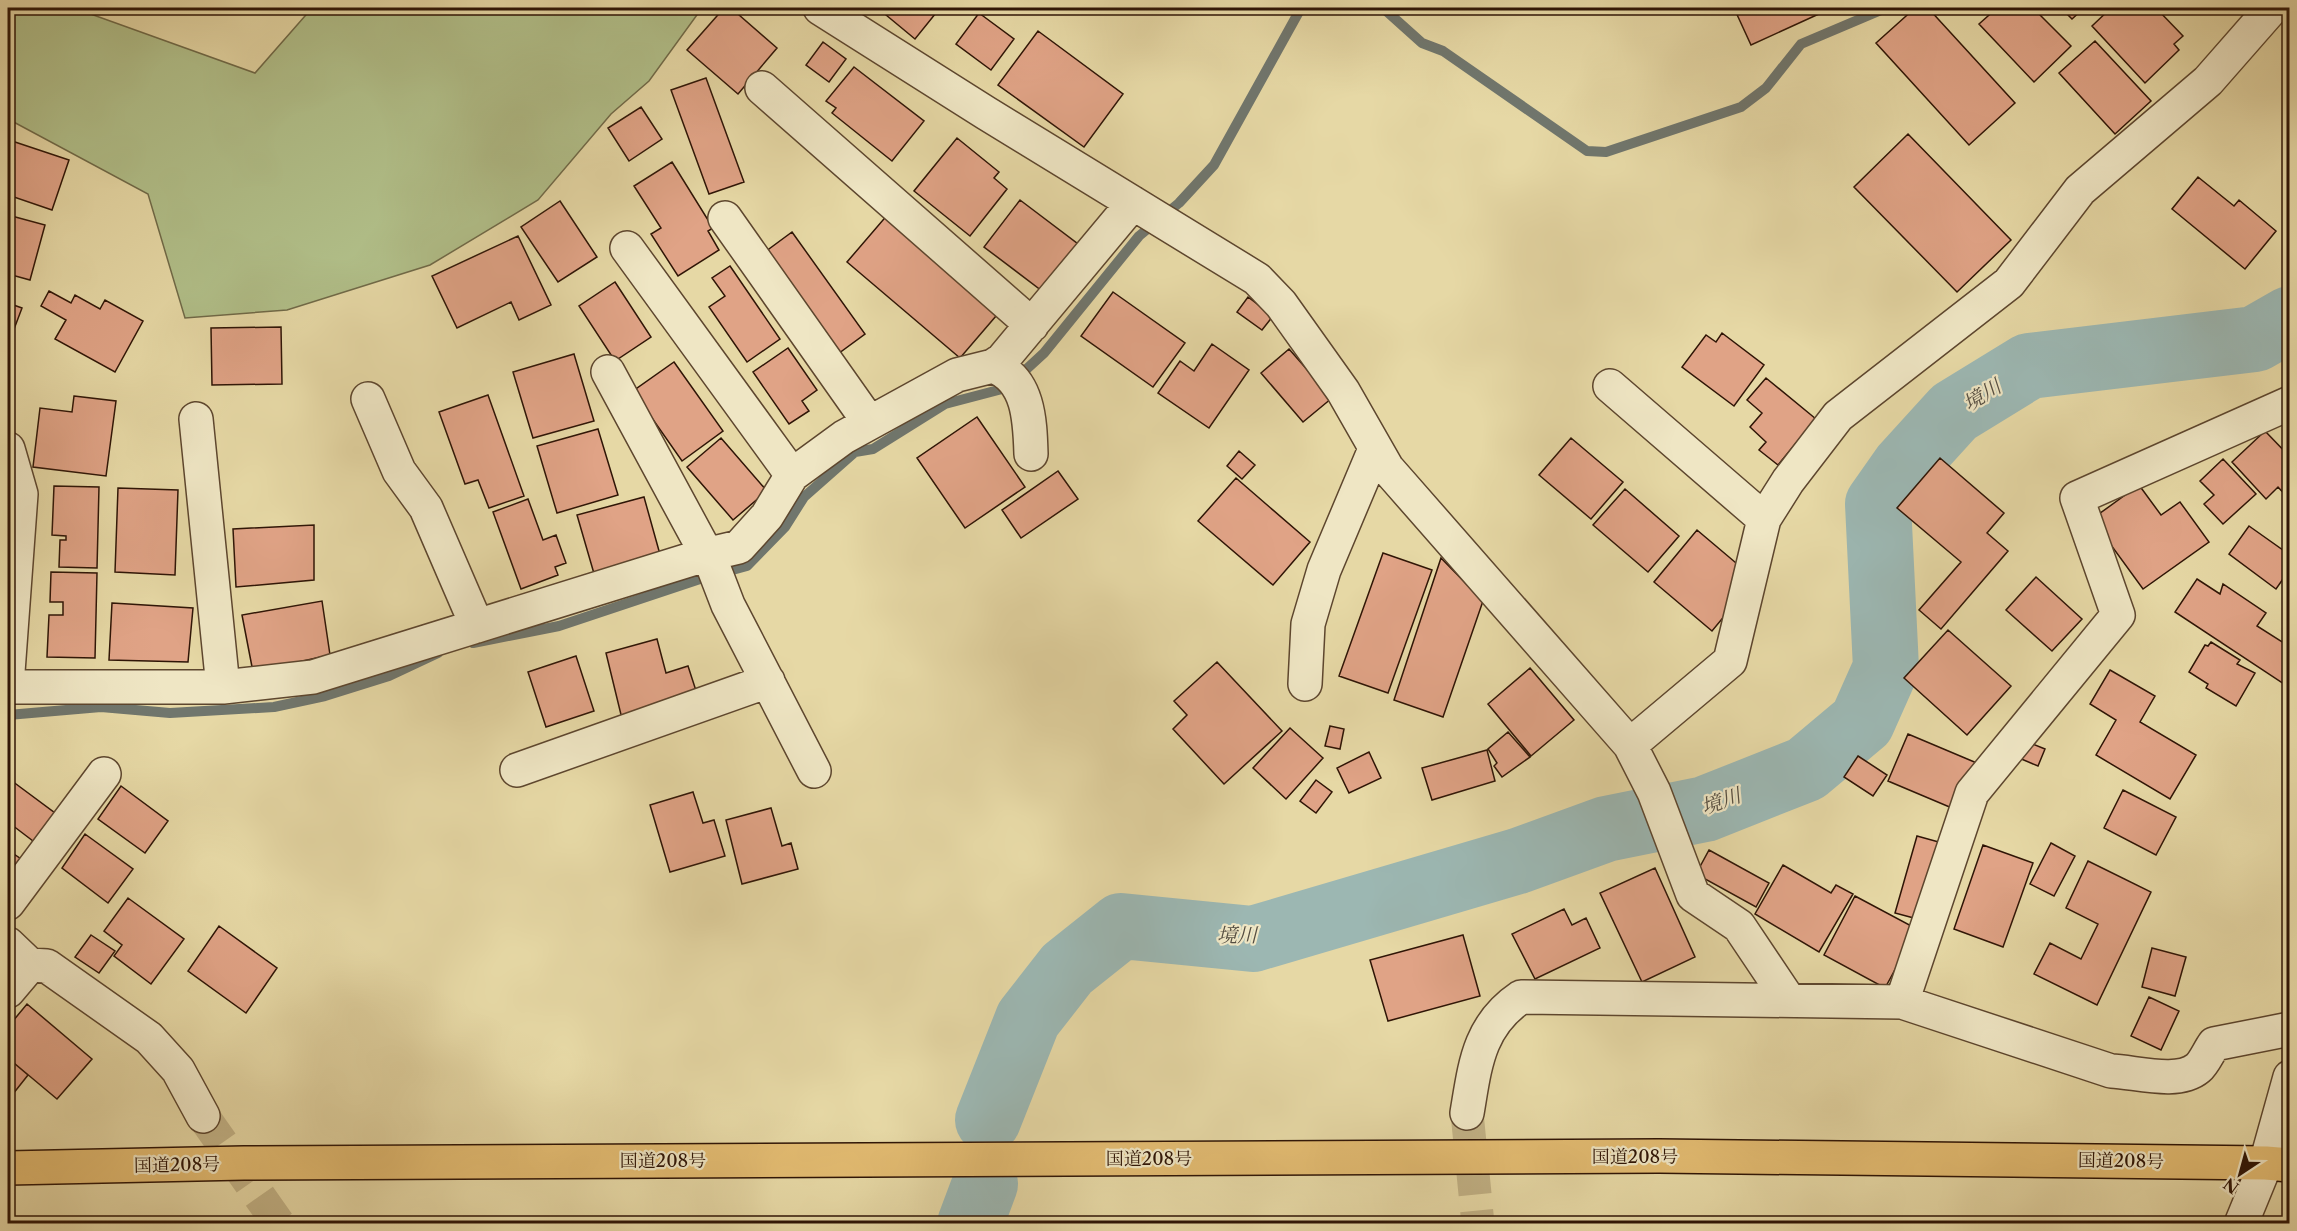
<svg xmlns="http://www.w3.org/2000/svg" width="2297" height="1231" viewBox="0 0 2297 1231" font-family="'Libre Caslon Text','Noto Serif JP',serif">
	<rect width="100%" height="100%" fill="#e6d8a5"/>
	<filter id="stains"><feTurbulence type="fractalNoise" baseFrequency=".00333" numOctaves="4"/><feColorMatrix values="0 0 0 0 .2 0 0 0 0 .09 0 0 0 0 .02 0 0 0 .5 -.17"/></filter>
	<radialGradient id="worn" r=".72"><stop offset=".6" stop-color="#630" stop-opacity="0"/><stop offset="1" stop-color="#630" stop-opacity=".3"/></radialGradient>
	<path fill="#b1bf89" stroke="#706a48" stroke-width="1.5" d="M8,8H74L255,73L312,8H702L649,81L611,114L538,200L430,265L287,310L185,318L148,194L8,119Z"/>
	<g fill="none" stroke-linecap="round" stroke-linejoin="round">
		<path stroke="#70766d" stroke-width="10" d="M1383,8L1422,43L1443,51L1587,151L1606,152L1741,107L1766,88L1801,44L1886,8
			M473,643L559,626L703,578L747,566L785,527L804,497L855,452L873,449L945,404L1006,388L1044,353L1139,236L1179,203L1214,165L1301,8
			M8,715L101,707L170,713L274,707L325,696L389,676L438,653"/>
		<path stroke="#9cb7b2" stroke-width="66" d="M988,1120L1028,1019L1067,969L1121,926L1253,939L1518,861L1606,829L1705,809L1806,769L1862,722L1886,668L1878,504L1904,467L1954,412L2029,366L2255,339L2290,319
			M970,1224L985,1184"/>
	</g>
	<path fill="#e0a386" stroke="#2f1506" stroke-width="1.5" d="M724,8H731L777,48L738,94L687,50Z
		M882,8H940L915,39L880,10Z
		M1734,8H1832L1751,45Z
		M1915,8H1928L2015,103L1969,145L1876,43Z
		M1997,8H2033L2071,46L2034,82L1979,24Z
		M2061,8H2084L2072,19Z
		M2111,8H2156L2183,36L2174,44L2179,50L2145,83L2092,26Z
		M979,13L1014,39L991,70L956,44Z
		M1038,31L1123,94L1084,147L998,85Z
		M2095,41L2151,101L2115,134L2059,73Z
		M823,42L846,59L829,82L806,65Z
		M854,67L924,121L892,161L832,113L836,108L826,101Z
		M706,78L744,182L709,194L671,90Z
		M641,107L662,139L629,161L608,128Z
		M1908,134L2011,240L1957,292L1854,187Z
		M957,138L999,172L994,178L1007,189L970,236L914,191Z
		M12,141L69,160L52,210L8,195V155Z
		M672,162L713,228L708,231L719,250L678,276L651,234L661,228L634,186Z
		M2198,177L2234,206L2239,200L2276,231L2245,269L2172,209Z
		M1020,200L1082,247L1046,294L984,247Z
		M560,201L597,257L558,282L521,227Z
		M889,213L1002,309L960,358L847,262Z
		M8,215L45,225L30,280L8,274Z
		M792,232L865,334L831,359L758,257Z
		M518,236L551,305L519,320L511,302L457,328L432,276Z
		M730,266L780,339L747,362L709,307L725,296L712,278Z
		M615,282L651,337L615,361L579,306Z
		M49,291L71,303L75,295L100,309L105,300L143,321L115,372L55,339L66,320L41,306Z
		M1113,292L1185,343L1153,387L1081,336Z
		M1248,297L1273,316L1262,330L1237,312Z
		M8,303L22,308L8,345Z
		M281,327L282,384L212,385L211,328Z
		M1722,333L1764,365L1734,406L1682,367L1706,335L1716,342Z
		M1212,344L1249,370L1209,428L1158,393L1180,361L1194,371Z
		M788,348L817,390L802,401L809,411L789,424L753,372Z
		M1289,349L1332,398L1303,422L1261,373Z
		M574,354L594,421L533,438L513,372Z
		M674,362L723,431L682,461L633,391Z
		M1766,378L1816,419L1778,465L1759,450L1766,442L1750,427L1762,413L1747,400Z
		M488,395L524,496L489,508L478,480L465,484L439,412Z
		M74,396L116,401L106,476L33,467L40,408L72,412Z
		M977,417L1025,487L965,528L917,458Z
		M598,429L618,495L557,513L537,446Z
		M2265,431L2290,457V500L2278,487L2266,499L2232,462Z
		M721,438L767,491L733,520L687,467Z
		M1571,438L1623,482L1591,519L1539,475Z
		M1239,451L1255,465L1242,479L1227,466Z
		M1940,458L2004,513L1987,533L2008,551L1941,629L1919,610L1961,562L1897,508Z
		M2223,459L2256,494L2223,524L2204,504L2214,495L2200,481Z
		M1058,471L1078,499L1021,538L1002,510Z
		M1236,478L1310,542L1273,585L1198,521Z
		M2139,485L2161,515L2180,502L2209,542L2143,589L2092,519Z
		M54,486L99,487L97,568L59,567L60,540H66V536L52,535Z
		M118,488L178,490L175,575L115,572Z
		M1625,489L1679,536L1648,572L1593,525Z
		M644,497L661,558L595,577L577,515Z
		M528,499L543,540L556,535L566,563L555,567L558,575L521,589L493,512Z
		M314,525V580L236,587L233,529Z
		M2249,526L2290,555V569L2276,589L2229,554Z
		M1697,530L1755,579L1712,631L1654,582Z
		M1383,553L1432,570L1388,693L1339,676Z
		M1441,558L1483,601L1443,717L1394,700Z
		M51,572L97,573L95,658L47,657L49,615H63V602H50Z
		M2036,577L2082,619L2052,651L2006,610Z
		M2197,579L2220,594L2223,584L2266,613L2257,626L2290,647V688L2175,612Z
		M322,601L330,655L253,672L242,615Z
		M112,603L193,608L188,662L109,660Z
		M1948,630L2011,686L1967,735L1904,678Z
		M657,639L666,673L688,666L699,700L624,727L606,653Z
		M2211,642L2240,660L2237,664L2255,673L2236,706L2206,688L2208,684L2189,672L2205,645L2208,646Z
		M576,656L594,711L546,727L528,672Z
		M1217,662L1282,731L1224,784L1173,729L1187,715L1174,701Z
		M1530,668L1574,720L1531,756L1488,704Z
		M2110,670L2155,696L2140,722L2196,755L2170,799L2096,755L2116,720L2090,704Z
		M1330,726L1344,729L1340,749L1325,746Z
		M1290,728L1323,758L1286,799L1253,768Z
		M1508,732L1530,757L1502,777L1494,766L1497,763L1488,749Z
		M1908,734L1979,764L1959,811L1888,781Z
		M2025,741L2045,749L2038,766L2019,758Z
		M1487,750L1495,781L1432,800L1422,768Z
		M1369,752L1381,778L1349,793L1337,768Z
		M1858,756L1887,775L1873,796L1844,777Z
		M1316,780L1332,792L1316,813L1300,801Z
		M12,781L59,816L37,844L8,822V788Z
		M121,786L168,821L145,853L98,819Z
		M2123,790L2176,817L2156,855L2104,828Z
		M693,792L703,823L714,820L725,856L670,872L650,805Z
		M771,808L782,846L791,843L798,869L742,884L726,820Z
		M85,834L133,869L108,903L62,868Z
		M1917,836L1946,844L1925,921L1895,913Z
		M2051,843L2075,856L2054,896L2030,884Z
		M1983,845L2033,863L2003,947L1954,929Z
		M8,850L24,861L8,885Z
		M1709,850L1769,883L1756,907L1696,874Z
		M2088,861L2151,892L2097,1005L2034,974L2050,943L2081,959L2098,924L2066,908Z
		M1783,865L1831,893L1836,885L1853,894L1819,952L1755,914Z
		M1655,868L1695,957L1642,982L1600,893Z
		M1855,896L1917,929L1885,988L1824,955Z
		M128,898L184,939L151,984L114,956L122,945L104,931Z
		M1564,909L1572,925L1586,918L1600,948L1535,979L1512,934Z
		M219,926L277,968L246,1013L188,971Z
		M91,935L115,951L99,973L75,957Z
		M1463,935L1480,996L1388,1021L1370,960Z
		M2152,948L2186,957L2175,996L2142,987Z
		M2149,997L2179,1011L2161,1050L2131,1036Z
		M27,1004L92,1059L57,1099L8,1058V1027Z
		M8,1058L28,1075L9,1099H8Z"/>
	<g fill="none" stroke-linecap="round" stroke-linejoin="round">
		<path stroke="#c1b185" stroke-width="33" stroke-dasharray="33 16" stroke-linecap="butt" d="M1467,1113L1478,1224
			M203,1116L279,1224"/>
		<g stroke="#5d462e" stroke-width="36">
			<path id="minor" d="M820,8L986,113L1257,279L1281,304L1343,391L1387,468L1630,745L1654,792L1693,895L1739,926L1788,999
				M762,88L1032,325
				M725,218L869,422
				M627,248L792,475
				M993,366C1029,379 1030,421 1031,454
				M608,372L713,566L728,605L814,771
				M1610,386L1764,519
				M368,399L399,471L426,508L477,626
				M196,419L223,687
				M8,449L21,494L8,672
				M1305,684L1308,624L1324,570L1375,449
				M8,687H223L313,677L705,555L739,547L767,516L792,475L844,437L957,375L993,366L1002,360L1133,203
				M1630,745L1730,661L1764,519L1788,481L1838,416L2009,283L2080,190L2208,81L2272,8
				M517,770L768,681
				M8,903L104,774
				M8,944L30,965L47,966L149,1038L178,1070L203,1116
				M8,991L30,965
				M1902,1002L1972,793L2118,615L2077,498L2290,403
				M1467,1113C1475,1066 1478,1026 1521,997L1902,1002L2111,1071C2136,1072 2178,1085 2198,1068C2204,1063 2209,1051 2214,1044L2290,1029
				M2241,1224L2266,1163L2290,1077"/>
		</g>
		<g stroke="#2f1506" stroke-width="36">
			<path id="highway" d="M8,1168L244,1163L1659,1156L2266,1163L2290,1165"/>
		</g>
		<use href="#minor" stroke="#efe6c4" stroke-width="33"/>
		<use href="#highway" stroke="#e3bc72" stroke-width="33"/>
	</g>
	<g text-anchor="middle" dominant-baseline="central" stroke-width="4.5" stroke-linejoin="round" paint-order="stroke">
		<g font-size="18" fill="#2f1506" stroke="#efe6c4">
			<text x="1635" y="1157">国道208号</text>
			<text x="1149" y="1159">国道208号</text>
			<text x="663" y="1161">国道208号</text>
			<text transform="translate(2121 1161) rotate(1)">国道208号</text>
			<text transform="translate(177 1165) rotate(-1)">国道208号</text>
		</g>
		<g font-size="20" font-style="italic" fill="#554e42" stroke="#efe6c4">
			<text transform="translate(1982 395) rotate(-32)">境川</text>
			<text transform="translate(1721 801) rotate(-19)">境川</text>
			<text x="1237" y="935">境川</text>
		</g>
	</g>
	<rect width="2297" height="1231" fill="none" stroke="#e6d8a5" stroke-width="30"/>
	<rect x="9" y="9" width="2279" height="1213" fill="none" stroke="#2f1506" stroke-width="3"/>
	<rect x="15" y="15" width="2267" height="1201" fill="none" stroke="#2f1506" stroke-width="1.5"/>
	<g transform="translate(2240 1174) rotate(216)" stroke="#efe6c4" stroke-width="4.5" paint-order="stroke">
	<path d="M0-4.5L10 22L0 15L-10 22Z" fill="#2f1506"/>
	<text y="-9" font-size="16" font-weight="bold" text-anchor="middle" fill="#2f1506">N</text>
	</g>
	<rect width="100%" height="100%" filter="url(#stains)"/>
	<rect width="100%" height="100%" fill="url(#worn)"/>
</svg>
